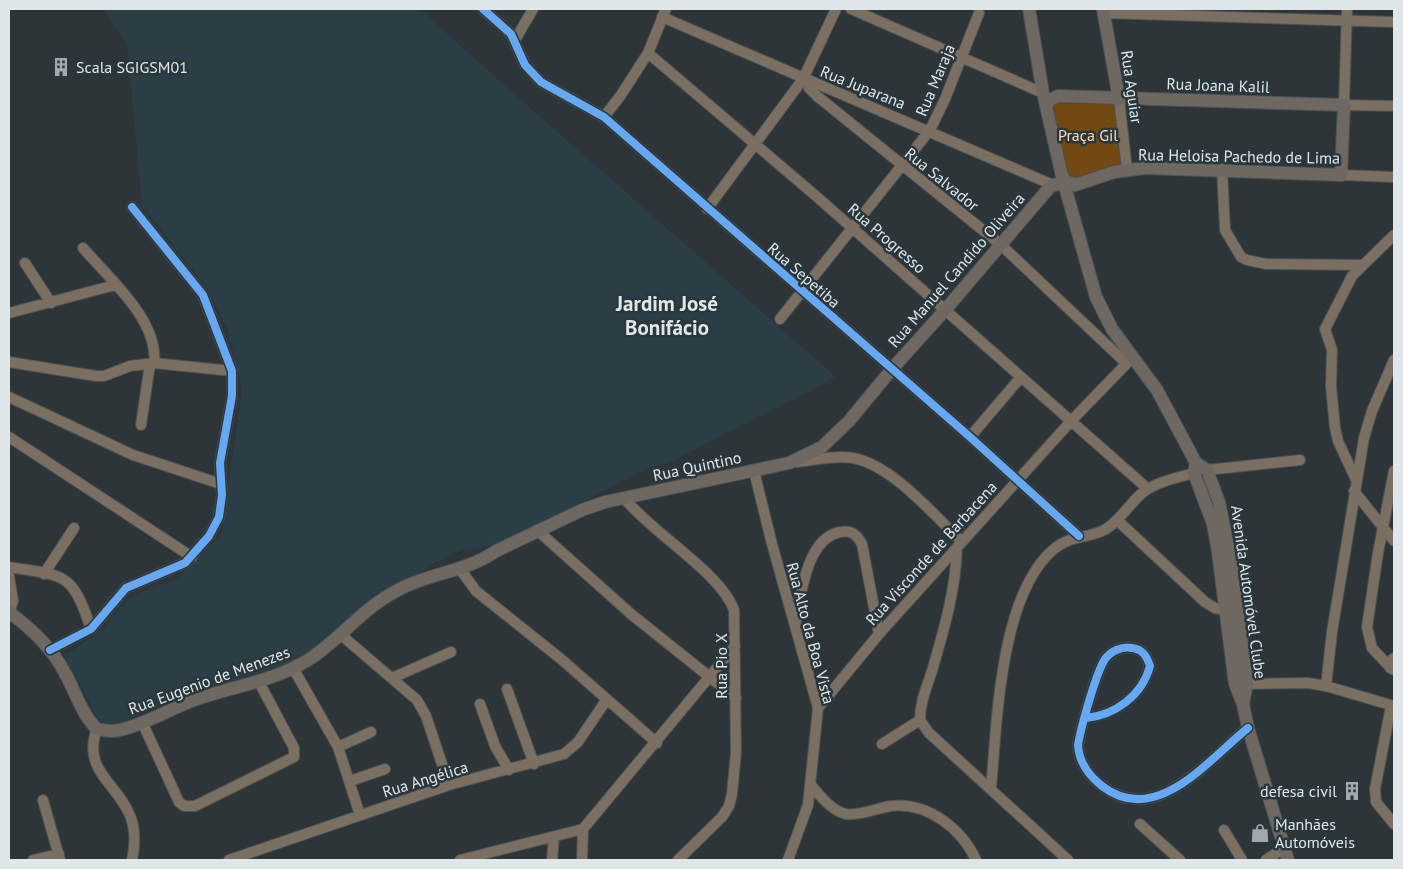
<svg xmlns="http://www.w3.org/2000/svg" width="1403" height="869" viewBox="0 0 1403 869" font-family="'PT Sans',sans-serif">
	<rect width="100%" height="100%" fill="#2e3538"/>
	<path fill="#2b3e45" d="M102,9H420L495,77L836,377L673,461L646,469L500,544L463,550L448,556L430,565L418,576L365,602L316,649L300,659L263,675L193,693L111,726L99,721L75,676L69,671L64,653L67,654L104,628L122,606L138,593L175,580L222,534L242,390L229,334L208,289L142,206L127,43Z"/>
	<path fill="#714911" d="M1050,103L1114,104L1124,166L1069,186Z"/>
	<g fill="none" stroke-linecap="round" stroke-linejoin="round">
		<g stroke="#4b5154" stroke-width="12">
			<path id="minor" d="M483,9L511,34L525,65L541,82L604,117L970,437L1079,536
				M851,9L1043,93
				M1347,9L1344,105L1394,106
				M1103,13L1394,22
				M662,17L1053,185
				M515,40L533,9
				M648,53L816,196L1148,489
				M807,80L809,88L817,96L1000,244L1126,363
				M1119,99L1127,170
				M604,117L621,95L648,53L666,9
				M1222,169L1225,230L1241,257L1247,260L1266,264L1362,265
				M1341,175L1394,177
				M707,209L803,79L836,9
				M83,248C109,278 159,321 154,363
				M25,263L51,303
				M9,313L115,285
				M780,319L930,130L945,99L979,13
				M9,362L96,376H104L130,366L154,363L232,371
				M9,397L133,455L221,484
				M141,425L150,364
				M9,437L192,557
				M970,437L1021,377
				M796,462C815,460 835,455 853,458C892,465 934,515 962,542
				M1207,470L1300,460
				M754,471L772,544L818,708L808,805L788,860
				M1357,482L1338,441L1335,428L1331,386L1332,350L1325,329L1352,276L1394,235
				M1354,491L1394,541
				M624,498C652,533 721,573 734,610L736,752L732,794L729,806L722,817L678,860
				M1117,520L1205,602L1215,608L1225,610
				M537,530L631,614L736,698
				M957,547C956,587 945,626 934,664C929,683 920,699 920,720L929,733L1068,860
				M9,567C66,576 72,572 91,629
				M460,569L476,591L561,659L657,743
				M44,574L74,528
				M9,576L13,601L9,613
				M795,626C801,598 805,539 840,532C852,530 857,535 862,544L879,634
				M340,634L417,700L426,716L449,785
				M50,650L91,629L126,588L185,563L209,536L219,517L222,495L220,463L232,396V371L203,295L132,207
				M1394,658L1388,663L1390,668L1394,670
				M1388,665L1372,648L1367,627L1378,553L1394,471
				M293,668L338,747L360,815
				M392,678L451,652
				M1241,684L1308,683L1326,686L1394,706
				M1326,686L1332,632L1364,438L1372,411L1394,360
				M507,689L534,764
				M480,704L495,746L509,770
				M1391,706L1375,789L1376,802L1394,824
				M818,708L879,634L1072,420L1133,357
				M1086,718C1115,715 1142,696 1150,666C1147,657 1143,649 1132,648C1122,646 1111,651 1105,659C1096,673 1081,727 1078,745C1079,762 1088,775 1102,786C1156,828 1209,759 1248,728
				M142,722L179,802L184,806H195L294,757V748L259,682
				M97,729C81,771 119,784 131,818C136,833 135,846 132,860
				M882,744L920,720
				M338,747L371,732
				M350,781L385,769
				M811,785C820,796 832,811 846,814C860,816 877,808 891,806C928,802 962,829 976,860
				M991,789C997,721 1000,594 1054,549C1072,534 1089,539 1106,529C1120,520 1129,505 1141,494C1155,482 1176,478 1194,473
				M43,800L60,860
				M1140,824L1180,860
				M1224,830L1242,860
				M33,860L59,854
				M229,860L449,785L564,754L578,742L607,699
				M460,860L583,829
				M552,860L554,837
				M582,860L583,829L735,646
				M1266,860L1284,848"/>
		</g>
		<g stroke="#4b5154" stroke-width="14">
			<path id="major" d="M1029,9L1043,93L1062,176L1096,297L1112,329L1157,390L1196,463L1207,470L1219,502L1231,562L1247,683L1243,704
				M1103,9L1119,99
				M1046,106L1050,100L1058,96L1344,105L1341,175L1145,168L1114,172L1075,185L1066,181L1062,176
				M1196,463L1194,473L1213,524L1218,552L1235,684L1243,704L1248,728L1288,860
				M9,612C33,630 53,649 66,675C76,693 82,715 97,729C105,731 112,732 120,730C147,724 171,708 197,699C235,686 274,681 308,660C341,639 361,609 398,590C429,573 466,572 496,551L582,510L605,502L789,463L822,447L849,421L892,369L946,309L1049,188L1053,185L1064,183"/>
		</g>
		<use href="#minor" stroke="#7a6f61" stroke-width="10"/>
		<use href="#major" stroke="#6e6861" stroke-width="12"/>
		<g stroke="#2a373c" stroke-width="11">
			<path id="cycleway" d="M483,9L511,34L525,65L541,82L604,117L970,437L1079,536
				M50,650L91,629L126,588L185,563L209,536L219,517L222,495L220,463L232,396V371L203,295L132,207
				M1086,718C1115,715 1142,696 1150,666C1147,657 1143,649 1132,648C1122,646 1111,651 1105,659C1096,673 1081,727 1078,745C1079,762 1088,775 1102,786C1156,828 1209,759 1248,728"/>
		</g>
		<use href="#cycleway" stroke="#66a8f1" stroke-width="8"/>
	</g>
	<defs>
		<g id="building-bare" transform="scale(1.5)"><path d="M-4-6H4V6H1V3H-1V6H-4ZM-2.5-4.3h1.7v1.8h-1.7ZM.8-4.3h1.7v1.8H.8ZM-2.5-1h1.7V.8h-1.7ZM.8-1h1.7V.8H.8Z" fill="#a1a9ac" stroke="#2a373c" stroke-width="2.5" paint-order="stroke"/></g>
		<g id="shop-bare" transform="scale(1.5)"><path d="M-5-2.5h2.3a2.7 3.5 0 0 1 5.4 0H5L5.5 6h-11ZM-1.5-2.5h3a1.5 2.3 0 0 0-3 0Z" fill="#a1a9ac" stroke="#2a373c" stroke-width="2.5" paint-order="stroke"/></g>
	</defs>
	<g fill-rule="evenodd">
		<use href="#building-bare" x="61" y="67"/>
		<use href="#building-bare" x="1352" y="791"/>
		<use href="#shop-bare" x="1260" y="833"/>
	</g>
	<g text-anchor="middle" dominant-baseline="central" stroke-width="5" stroke-linejoin="round" paint-order="stroke">
		<g font-size="16" fill="#dfe7ea" stroke="#2a373c" text-anchor="start">
			<text x="76" y="67">Scala SGIGSM01</text>
			<text x="1337" y="791" text-anchor="end">defesa civil</text>
			<text x="1275" y="824">Manhães<tspan x="1275" dy="18">Automóveis</tspan></text>
		</g>
		<g font-size="16" fill="#dfe7ea" stroke="#2a373c">
			<text transform="translate(935 80) rotate(-67)">Rua Maraja</text>
			<text transform="translate(1218 85) rotate(2)">Rua Joana Kalil</text>
			<text transform="translate(863 87) rotate(22)">Rua Juparana</text>
			<text transform="translate(1132 87) rotate(82)">Rua Aguiar</text>
			<text transform="translate(1239 156) rotate(1)">Rua Heloisa Pachedo de Lima</text>
			<text transform="translate(942 179) rotate(39)">Rua Salvador</text>
			<text transform="translate(887 238) rotate(41)">Rua Progresso</text>
			<text transform="translate(956 270) rotate(-49)">Rua Manuel Candido Oliveira</text>
			<text transform="translate(804 275) rotate(41)">Rua Sepetiba</text>
			<text transform="translate(697 466) rotate(-12)">Rua Quintino</text>
			<text transform="translate(931 553) rotate(-48)">Rua Visconde de Barbacena</text>
			<text transform="translate(1249 592) rotate(82)">Avenida Automóvel Clube</text>
			<text transform="translate(811 633) rotate(75)">Rua Alto da Boa Vista</text>
			<text transform="translate(721 666) rotate(-90)">Rua Pio X</text>
			<text transform="translate(209 680) rotate(-20)">Rua Eugenio de Menezes</text>
			<text transform="translate(425 779) rotate(-17)">Rua Angélica</text>
		</g>
		<g font-size="16" fill="#fedab5" stroke="#2a373c">
			<text x="1088" y="135">Praça Gil</text>
		</g>
		<g font-size="21" font-weight="bold" fill="#dfe7ea" stroke="#2a373c">
			<text x="667" y="303">Jardim José<tspan x="667" dy="24">Bonifácio</tspan></text>
		</g>
	</g>
	<rect width="1403" height="869" fill="none" stroke="#dfe7ea" stroke-width="20"/>
</svg>
